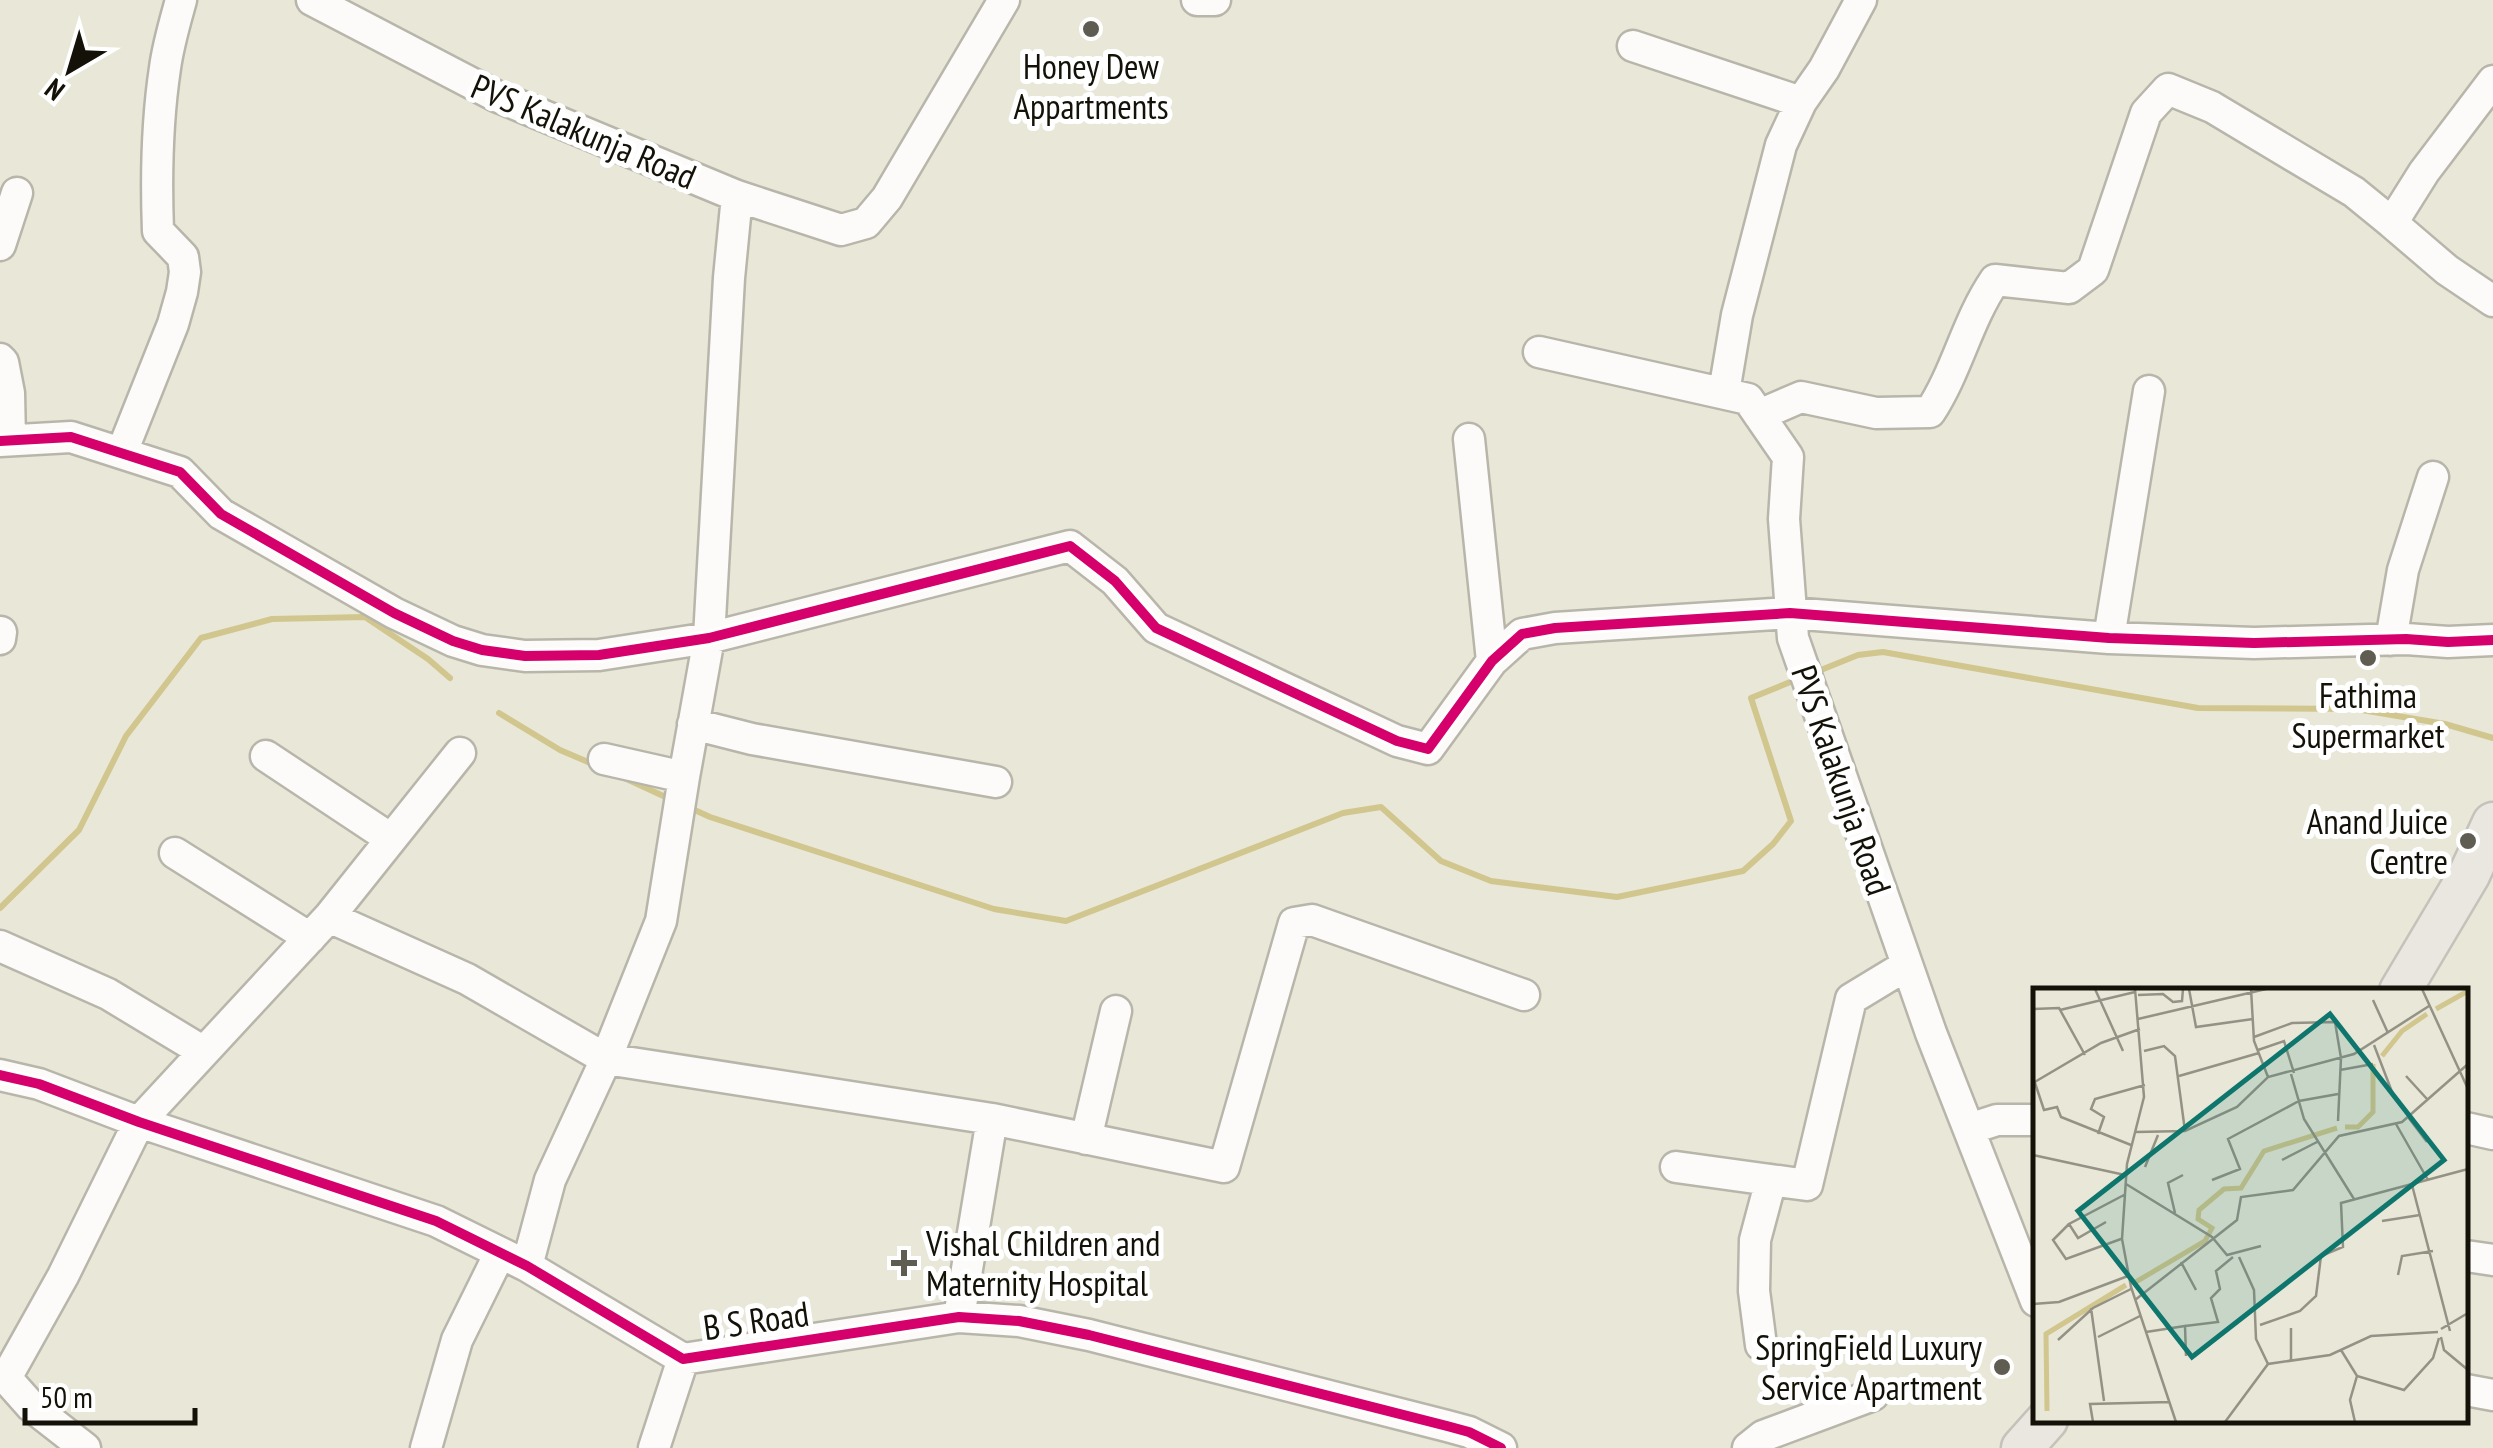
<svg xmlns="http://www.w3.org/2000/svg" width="2493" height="1448" viewBox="0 0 2493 1448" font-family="'PT Sans Narrow',sans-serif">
	<rect width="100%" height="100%" fill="#e9e7d8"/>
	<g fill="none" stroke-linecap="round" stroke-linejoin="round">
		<path stroke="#d1c68e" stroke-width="6" d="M1816,672L1858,655L1883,652L2198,708L2356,709L2445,724L2493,738
			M499,713L560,750L595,765
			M620,776L672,800
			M688,807L710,817L994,909L1066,921L1343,813L1381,807L1441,861L1491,881L1617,897L1743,871L1773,844L1791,821L1751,698L1800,678
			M0,908L79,830L126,736L201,638L272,619L365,617L428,659L450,678"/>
		<g stroke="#b8b6aa" stroke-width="35">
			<path id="minor" d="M312,0L496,96L737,196L841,230L866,223L887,198L1004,0
				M1197,0H1215
				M1633,46L1801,102
				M2493,81L2424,172L2392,223L2447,270L2493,301
				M0,245L17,193
				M1539,352L1748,399L1788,457L1784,519L1793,638L1931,1033L2036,1301
				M0,359L3,362L9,393L10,440
				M1724,392L1737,315L1781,145L1801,102L1824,69L1861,0
				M1759,415L1801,397L1876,413L1930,412C1957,371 1967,321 1995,280L2069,288L2093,270L2146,113L2168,89L2212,107L2354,192L2392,223
				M1469,439L1492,661
				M0,441L71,437L180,472L221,514L394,613L453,641L482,650L525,656L599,655L709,638L1070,546L1115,581L1156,628L1397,741L1428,749L1492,661L1522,634L1555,628L1790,613L2109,638L2254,643L2406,639L2448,642L2493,640
				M122,452L173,324L182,292L185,272L183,257L158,231C156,178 157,121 165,68C168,45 175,22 181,0
				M2109,638L2149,391
				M0,639L1,632
				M2391,640L2403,570L2433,477
				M693,724L752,739L996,782
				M266,756L391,839
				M604,759L684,777
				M175,853L310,938
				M329,917L467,979L606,1059L992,1119L1224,1167L1294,923L1312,920L1524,995
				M0,946L108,994L204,1052
				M0,1075L39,1084L139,1122L436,1221L527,1266L683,1359L959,1317L1019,1321L1089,1335L1447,1426L1469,1432L1501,1448
				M2466,1128L2493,1134
				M1969,1129L1997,1120H2036
				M1086,1139L1116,1011
				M1676,1167L1807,1185L1851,999L1907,965
				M2466,1256L2493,1260
				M527,1266L550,1180L606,1059L661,921L684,777L709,638L729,278L737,196
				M959,1317L992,1119
				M1761,1345L1754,1291L1755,1240L1771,1180
				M2466,1390L2493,1395
				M85,1448L31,1406L6,1378L63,1276L139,1122L329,917L460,753
				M426,1448L457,1340L500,1253
				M654,1448L683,1359
				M1748,1448L1763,1436L1873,1395"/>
		</g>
		<g stroke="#c4c2bb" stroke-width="45">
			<path id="major" d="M2400,991L2469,875L2493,823
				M2022,1448L2047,1420"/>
		</g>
		<use href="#minor" stroke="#fcfbf9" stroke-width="30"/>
		<use href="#major" stroke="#e9e7df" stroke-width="40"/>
		<g stroke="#fff" stroke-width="16">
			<path id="cycleway" d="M0,441L71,437L180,472L221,514L394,613L453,641L482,650L525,656L599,655L709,638L1070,546L1115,581L1156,628L1397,741L1428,749L1492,661L1522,634L1555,628L1790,613L2109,638L2254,643L2406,639L2448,642L2493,640
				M0,1075L39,1084L139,1122L436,1221L527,1266L683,1359L959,1317L1019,1321L1089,1335L1447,1426L1469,1432L1501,1448"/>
		</g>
		<use href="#cycleway" stroke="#d6006c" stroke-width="10"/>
	</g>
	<g fill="#5f5d51" stroke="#fff" stroke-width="4">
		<circle cx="1091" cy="29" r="10"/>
		<circle cx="2368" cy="658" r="10"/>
		<circle cx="2468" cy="841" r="10"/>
		<path d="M899 1248h10v10h10v10h-10v10h-10v-10h-10v-10h10z"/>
		<circle cx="2002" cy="1367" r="10"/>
	</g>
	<g text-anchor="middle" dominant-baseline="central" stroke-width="10" stroke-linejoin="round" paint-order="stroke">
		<g font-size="35" fill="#141208" stroke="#fff">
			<text x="1091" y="66">Honey Dew<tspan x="1091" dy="40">Appartments</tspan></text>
			<text x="2368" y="695">Fathima<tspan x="2368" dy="40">Supermarket</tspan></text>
			<text x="2448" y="821" text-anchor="end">Anand Juice<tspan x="2448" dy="40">Centre</tspan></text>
			<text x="926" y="1243" text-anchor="start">Vishal Children and<tspan x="926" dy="40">Maternity Hospital</tspan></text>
			<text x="1982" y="1347" text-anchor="end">SpringField Luxury<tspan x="1982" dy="40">Service Apartment</tspan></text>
		</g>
		<g font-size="35" fill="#141208" stroke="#fff">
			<text transform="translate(584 131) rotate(23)">PVS Kalakunja Road</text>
			<text transform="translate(1842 780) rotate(71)">PVS Kalakunja Road</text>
			<text transform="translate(756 1320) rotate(-8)">B S Road</text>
		</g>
	</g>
	<g transform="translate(2033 988)">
		<rect width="435" height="435" fill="#e9e7d8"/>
		<path fill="none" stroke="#d1c68e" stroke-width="5" d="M403,21L435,3M349,68L369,43L394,26M312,139H325L340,124V76M101,295L172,253L179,240L165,231L166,222L191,201L208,200L231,163L304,140M14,423L13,346L93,297"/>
		<path fill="none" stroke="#949285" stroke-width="2.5" d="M62,1L90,63M102,1L111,109L94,176L89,251L98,299L143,434M156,1L163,39L220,31M218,1L221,53L235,89M389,1L435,101M105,7L130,6L140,14L149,13L150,1M340,12L355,45M0,21L26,20L52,67M27,22L102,4M105,31L233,1M221,49L259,35L302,34L308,70L305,133M341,57L361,109M225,62L251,53L261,85M111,63L131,58L142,68L152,143M307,82L340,76M258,86L271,131L321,211M146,88L226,65M373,88L394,111M0,95L68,55L107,41M2,95L11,122L24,119L28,129L98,157M375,129L394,154M363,136L395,192M103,144L152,143L204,119L235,89L321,66L396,18M65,146L71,129L58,121L62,111L112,97M0,167L92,187M249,172L284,154M112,179L125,147M179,192L207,181L195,151L266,113L305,106M93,196L179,249L194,267L228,258M379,197L417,343M142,225L135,195L150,187M349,233L387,227M73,234L45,250L36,236L91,207M36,236L20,252L33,271L88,251M206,269L221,302L223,351L235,376M148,274L163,302M365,287L369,268L400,263M102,312L204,232L208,209L260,202L306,148L369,134L435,76M0,316L26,314L95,288M58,320L71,413M227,337L267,323L283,308L288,268L310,259L308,215L435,181M152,338L185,334L178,310L187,301L183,283L200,269M408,341L435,325M113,344L152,338L153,368M65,349L107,328M408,349L411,362L435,382M25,352L60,320L98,301M308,362L324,388L371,402L400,370L406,350M258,373V340M60,434L57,416L137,414M192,434L235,376L297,367L338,348L405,344M322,434L317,412L324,388"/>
		<path fill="#0f766e" fill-opacity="0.15" stroke="#0f766e" stroke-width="5" d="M297,26L411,172L159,369L45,223Z"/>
		<rect width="435" height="435" fill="none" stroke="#141208" stroke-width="5"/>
	</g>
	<g transform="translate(70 70) rotate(218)" stroke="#ffffff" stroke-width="8" paint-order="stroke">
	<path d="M0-8L18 38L0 25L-18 38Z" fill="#141208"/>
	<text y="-15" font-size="28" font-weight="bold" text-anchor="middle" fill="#141208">N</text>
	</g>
	<path d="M25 1408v15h170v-15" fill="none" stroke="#141208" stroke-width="5"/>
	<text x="40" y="1408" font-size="30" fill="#141208" stroke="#ffffff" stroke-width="8" paint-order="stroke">50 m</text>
</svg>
